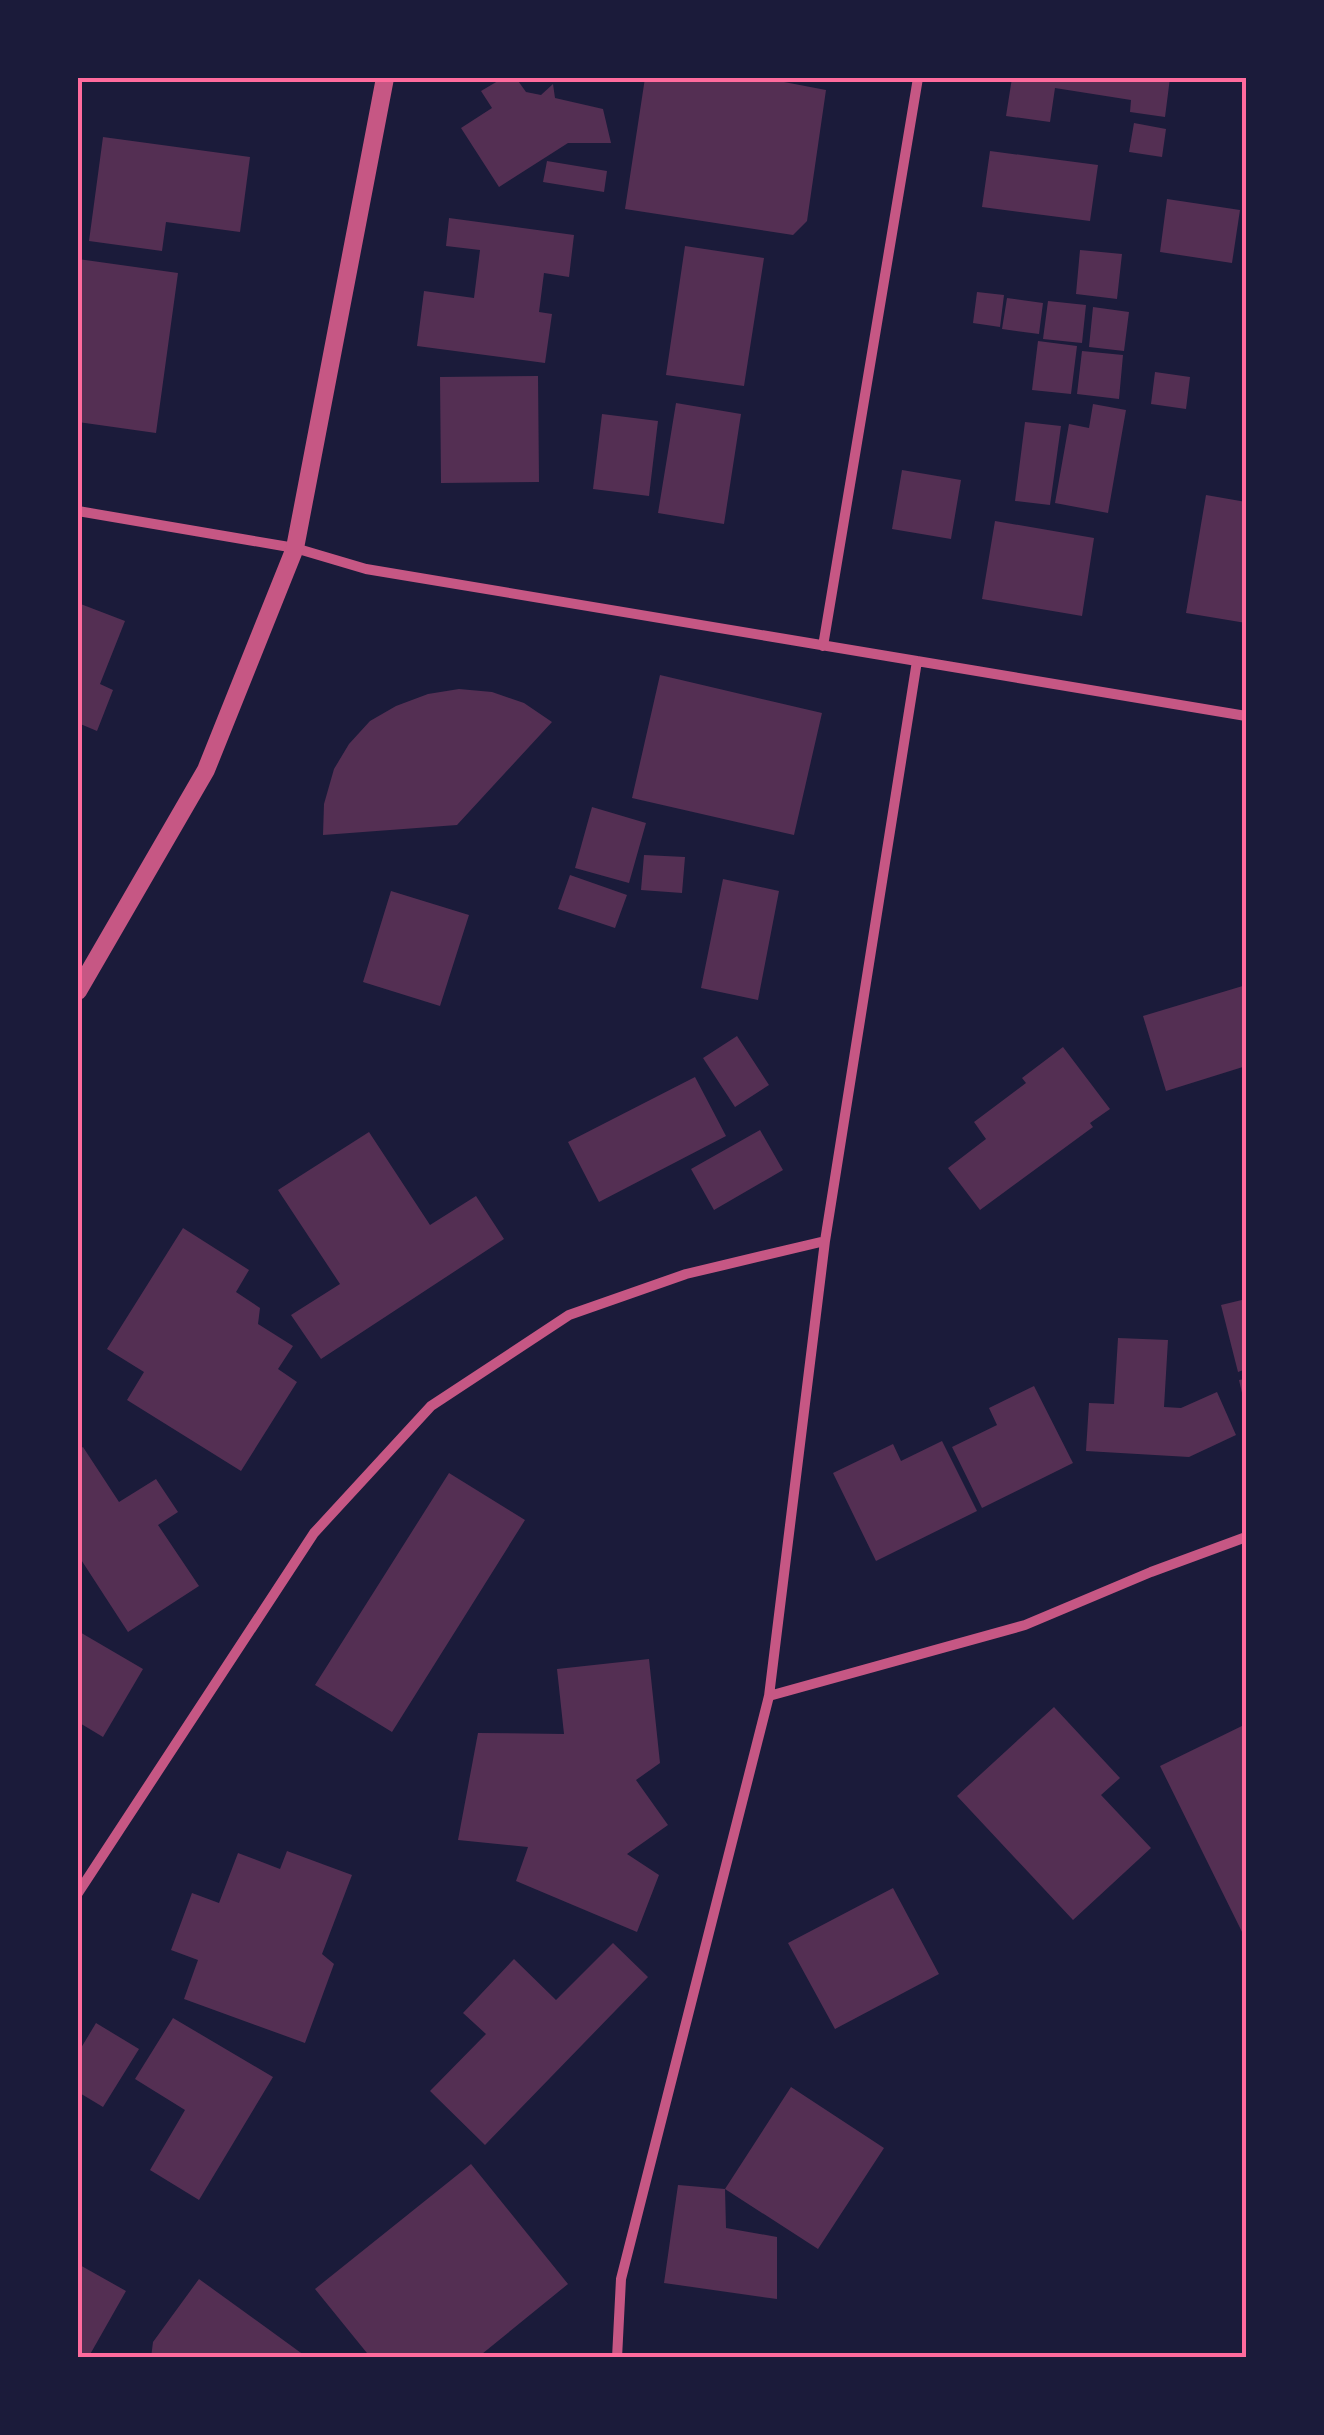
<svg xmlns="http://www.w3.org/2000/svg" width="1324" height="2435" viewBox="0 0 1324 2435" font-family="Raleway,sans-serif">
	<rect width="100%" height="100%" fill="#1b1b3a"/>
	<path fill="#542f53" d="M503,78H516L526,92L541,95L553,84L555,98L603,109L611,143H568L499,187L461,128L492,108L481,91Z
		M645,78H763L826,90L807,221L793,235L625,209Z
		M1012,78H1170L1165,117L1130,112L1131,100L1055,88L1050,122L1006,116Z
		M1134,123L1166,129L1162,157L1129,152Z
		M103,137L250,157L240,232L166,222L162,251L89,241Z
		M990,151L1098,165L1090,221L982,207Z
		M547,161L607,171L604,192L543,182Z
		M1167,199L1240,210L1232,263L1160,252Z
		M449,218L574,235L569,277L544,273L539,312L552,314L545,363L417,346L424,291L474,298L480,250L446,246Z
		M685,246L764,258L744,386L666,375Z
		M1080,250L1122,254L1117,299L1076,294Z
		M78,259L178,273L156,433L78,422Z
		M977,292L1004,295L1000,327L973,323Z
		M1007,298L1043,303L1039,334L1002,329Z
		M1048,301L1086,305L1082,343L1043,339Z
		M1093,307L1129,312L1124,351L1089,347Z
		M1038,341L1077,346L1071,394L1032,390Z
		M1082,351L1123,355L1119,399L1077,394Z
		M1155,372L1190,377L1186,409L1151,404Z
		M538,376L539,482L441,483L440,377Z
		M676,403L741,414L724,524L658,513Z
		M1093,404L1126,410L1108,513L1055,503L1069,424L1089,428Z
		M602,414L658,421L649,496L593,489Z
		M1025,422L1061,426L1050,505L1015,501Z
		M902,470L961,480L951,539L892,529Z
		M1206,495L1246,502V623L1186,613Z
		M995,521L1094,538L1082,616L982,599Z
		M78,603L125,621L100,684L113,690L97,731L78,723Z
		M660,675L822,713L794,835L632,798Z
		M459,689L492,692L524,703L552,722L457,825L323,835L324,804L334,769L349,744L370,721L396,706L428,694Z
		M592,807L646,823L629,883L575,868Z
		M644,855L685,857L682,893L641,890Z
		M570,875L627,895L615,928L558,909Z
		M723,879L779,891L758,1000L701,988Z
		M391,891L469,915L440,1006L363,982Z
		M1246,985V1066L1166,1091L1143,1016Z
		M737,1036L769,1085L735,1107L703,1058Z
		M1063,1047L1110,1109L1090,1123L1093,1127L980,1210L948,1168L986,1139L974,1122L1026,1083L1022,1078Z
		M695,1077L726,1136L599,1202L568,1142Z
		M760,1130L783,1170L714,1210L691,1169Z
		M369,1132L430,1225L476,1196L504,1239L321,1359L291,1315L340,1284L278,1190Z
		M183,1228L249,1270L236,1292L260,1308L258,1324L293,1346L278,1369L297,1382L241,1471L127,1400L144,1372L107,1349Z
		M1246,1299V1369L1238,1372L1221,1305Z
		M1118,1338L1168,1340L1164,1407L1181,1408L1217,1392L1236,1435L1189,1457L1086,1451L1089,1403L1114,1404Z
		M1246,1379V1406H1245L1239,1380Z
		M1034,1386L1073,1463L982,1508L952,1447L997,1425L989,1408Z
		M942,1441L977,1511L876,1561L833,1473L893,1444L901,1461Z
		M83,1447L119,1502L156,1479L178,1512L158,1525L199,1586L128,1632L78,1555V1450Z
		M449,1473L525,1520L392,1732L315,1685Z
		M78,1631L143,1669L103,1737L78,1722Z
		M649,1659L660,1763L636,1780L668,1825L627,1854L659,1875L637,1932L516,1881L528,1847L458,1840L478,1733L564,1734L557,1669Z
		M1054,1707L1120,1778L1101,1795L1151,1848L1073,1920L957,1796Z
		M1246,1724V1940L1160,1766Z
		M287,1851L352,1875L322,1954L334,1964L305,2043L184,1999L198,1960L171,1950L192,1893L219,1903L238,1853L280,1869Z
		M893,1888L939,1974L835,2029L788,1943Z
		M613,1943L648,1977L485,2145L430,2091L486,2034L463,2013L514,1959L556,2000Z
		M173,2018L273,2077L199,2200L150,2170L185,2110L135,2079Z
		M96,2023L139,2049L103,2107L78,2092V2053Z
		M791,2087L884,2148L818,2249L725,2189Z
		M471,2164L568,2284L477,2358H371L315,2289Z
		M678,2185L725,2189L726,2228L777,2237V2299L664,2283Z
		M78,2264L126,2291L88,2358H78Z
		M199,2279L308,2358H151L153,2342Z"/>
	<g fill="none" stroke-linecap="round" stroke-linejoin="round">
		<path stroke="#c65784" stroke-width="10" d="M78,511L295,548L366,569L1246,716
			M823,646L918,78
			M769,1696L1025,1625L1151,1572L1246,1537
			M78,1893L314,1533L431,1406L569,1315L686,1274L825,1241
			M617,2358L621,2279L769,1696L825,1241L917,661"/>
		<path stroke="#c65784" stroke-width="18" d="M78,991L206,770L295,548L385,78"/>
	</g>
	<rect width="1324" height="2435" fill="none" stroke="#1b1b3a" stroke-width="160"/>
	<rect x="80" y="80" width="1164" height="2275" fill="none" stroke="#ff6b9d" stroke-width="4"/>
</svg>
